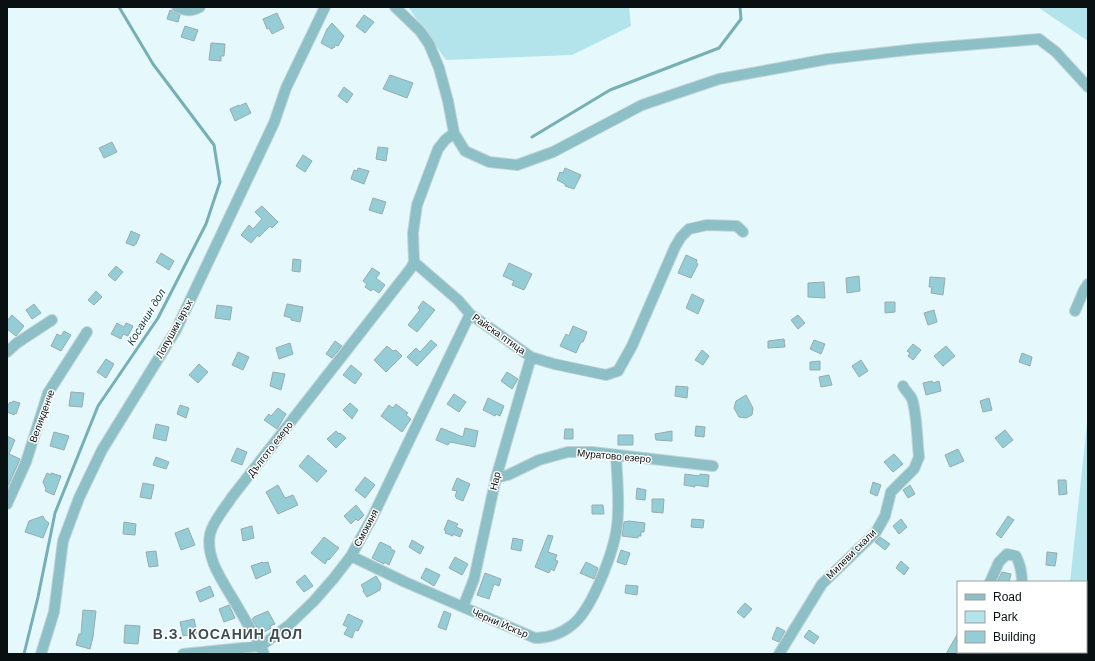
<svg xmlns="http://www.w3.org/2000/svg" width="1095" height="661" viewBox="0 0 1095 661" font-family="Arial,sans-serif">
	<rect width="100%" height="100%" fill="#e5f9fc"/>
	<path fill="#b4e4eb" d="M408,7H629L631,26L572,55L446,60Z
		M1038,7H1088V41L1042,10Z
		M1088,414V654H1063V652H1086V582H1070Z"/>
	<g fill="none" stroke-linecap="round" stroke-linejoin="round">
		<path stroke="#77afb7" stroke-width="3" d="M532,137L610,90L719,48L741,19L740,7
			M24,654L38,597L55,513L98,406L158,318L206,224L220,182L214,145L153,64L119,7"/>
	</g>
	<path fill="#94cdd5" stroke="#99abae" d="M170,10L180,15L178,22L167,19Z
		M277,13L284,28L272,34L269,28L267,29L263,19Z
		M364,15L374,22L365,33L356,26Z
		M332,23L344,36L338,46L335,45L334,48L333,47L332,49L321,43L327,29Z
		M185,26L198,30L194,41L181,37Z
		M211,43L225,44L224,56H221V61L209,60Z
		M390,75L413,83L407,98L383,89Z
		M344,87L353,94L347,103L338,96Z
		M246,103L251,113L235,121L230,109L239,105V106Z
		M112,142L117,152L104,158L99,148Z
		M378,147L388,148L386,161L376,159Z
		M303,155L312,161L305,172L296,166Z
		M358,168L369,171L364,184L351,179L354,170L357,171Z
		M565,168L581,175L574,189L565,186V184L557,180L560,172L563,173Z
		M373,198L386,202L382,214L369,210Z
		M262,206L278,222L272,228L270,226L259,237L258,235L251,243L241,235L249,225L253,229L262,219L255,212Z
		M131,231L140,235L136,244H135L134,246L126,243Z
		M161,253L174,261L169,270L156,262Z
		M686,255L697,260L696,263L698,264L691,278L678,273Z
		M293,259L301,260L300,272L292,271Z
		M509,263L532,274L524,290L512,285L514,281L503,276Z
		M116,266L123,272L115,281L108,275Z
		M372,268L380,273L376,278L385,285L379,293L373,289L371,291L365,287L367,284L363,281Z
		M859,276L860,291L847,293L846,278Z
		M930,277L945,278L943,295L931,293L932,287H929Z
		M824,282L825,298L808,297V283Z
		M96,291L102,297L94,305L88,300Z
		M692,294L704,300L698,314L686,308Z
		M423,301L435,310L417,332L408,325L420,310L418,308Z
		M885,302H895V312L885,313Z
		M34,304L41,313L32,319L26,310Z
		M287,304L303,307L300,322L291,320V318L284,316Z
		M217,305L232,307L230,320L215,318Z
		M934,310L937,322L928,325L924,313Z
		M12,315L24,326L16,336L7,329V321Z
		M798,315L805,323L798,329L791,320Z
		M117,323L124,327L126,323L133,326L128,336L123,334L121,339L111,334Z
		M573,326L587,332L583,342H581L576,353L560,346L566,334L569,336Z
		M64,331L71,335L61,351L51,346L57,334L61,336Z
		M784,339L785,347L768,348V341Z
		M431,340L437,345L417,366L407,357L416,348L420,352Z
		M814,340L825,344L821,354L810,349Z
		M335,341L342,346L332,358L326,354Z
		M290,343L293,354L279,359L276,348Z
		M913,344L921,350L913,360L908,356L910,353L907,351Z
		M387,346L393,351L396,350L402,356L386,372L374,360Z
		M946,346L955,356L943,366L934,356Z
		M702,350L709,356L703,365L695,360Z
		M238,352L249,357L243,370L232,365Z
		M1022,353L1032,357L1030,366L1019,362Z
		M106,359L114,364L106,378L97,372Z
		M861,360L868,371L859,377L852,366Z
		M820,361V370H810V362Z
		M199,364L208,372L198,383L189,375Z
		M351,365L362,374L355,384L343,375Z
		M273,372L285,374L281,390L270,386Z
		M507,372L518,379L512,389L501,381Z
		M829,375L832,385L821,387L819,377Z
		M932,381L933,383L939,381L941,391L926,395L923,383Z
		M676,386L688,387L687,398L675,396Z
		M71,392L84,393L82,407L69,406Z
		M454,394L466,402L459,412L447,404Z
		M746,395L753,408L752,415L746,418L739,417L734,408L736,401Z
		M488,398L504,406L500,416L496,414L495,416L483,410Z
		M989,398L992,410L983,412L980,401Z
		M13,401L20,403L16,414L15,413L14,415L7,412V407L10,402L12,403Z
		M350,403L358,410L352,419L343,410Z
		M396,404L408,413L406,415L411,419L402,432L381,416L389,405L393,408Z
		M180,405L189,408L186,418L177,414Z
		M278,408L286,414L277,429L264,420L269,414L271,416Z
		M156,424L169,427L166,441L153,438Z
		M696,426L705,427L704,437L695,436Z
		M441,428L463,437L465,428L478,431L475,447L450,442L448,445L436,440Z
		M565,429H573V439H564Z
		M1005,430L1013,440L1003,448L995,438Z
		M336,431L339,434L340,433L346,438L336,448L327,439Z
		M672,431V441L656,440L655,434Z
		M54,432L69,436L64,450L50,446Z
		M618,435H633V445H618Z
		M7,436L15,440L9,454L20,459L7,488Z
		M237,448L247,452L242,465L231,461Z
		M958,449L964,461L950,467L945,455Z
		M894,454L903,464L893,472L884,462Z
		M308,455L327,471L317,482L299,466Z
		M156,457L169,462L166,469L153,465Z
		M47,473L51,475V473L61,476L54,495L45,491L46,489L43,482Z
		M685,474L699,476L700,474L709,475L708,487L695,485V487L684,485Z
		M365,477L375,485L365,498L355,490Z
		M457,478L470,484L463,501L456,498V497L455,496L457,491L452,490Z
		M1058,480H1066L1067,494L1059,495Z
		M873,482L881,485L877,496L870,493Z
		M143,483L154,485L151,499L140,497Z
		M278,485L285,498L293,495L298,505L278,514L266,492Z
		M910,485L915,494L908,498L903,490Z
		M637,488L646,490L645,500L636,499Z
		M652,499H664L663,513L652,512Z
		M356,505L364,515L358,521L356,519L351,524L344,516Z
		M592,505H603L604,514H592Z
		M43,516L45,520L49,523L43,538L25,532L29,521Z
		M1008,516L1014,520L1001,538L996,534Z
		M692,519L704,520L703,528L691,527Z
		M901,519L907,527L899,534L893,526Z
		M448,520L458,524L456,527L463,530L460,537L453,534V536L445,533L446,531L444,530Z
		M629,521L645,523L644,532H641V536H638V538L622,536L624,522Z
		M124,522L136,524L135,535L123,534Z
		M252,526L254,538L243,541L241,529Z
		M188,528L195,545L181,550L175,533Z
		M548,535L553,536L548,552L557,555L555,560L558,561L554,571L551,569L549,573L535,567Z
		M324,537L339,548L329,560L328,559L325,564L311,553Z
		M880,537L890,544L885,550L875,542Z
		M513,538L523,540L521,551L511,549Z
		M412,540L424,547L420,554L409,547Z
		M380,542L391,547V549L395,551L389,565L384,562V564L372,558Z
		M621,550L630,553L626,565L617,562Z
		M156,551L158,566L149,567L146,552Z
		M1047,552L1057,553L1055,566L1046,565Z
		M455,557L468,564L462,575L449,568Z
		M901,561L909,568L904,575L896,568Z
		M263,562V563L268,562L271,572L256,579L251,566Z
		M586,562L598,568L594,579L580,573Z
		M426,568L440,575L434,586L421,578Z
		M1002,572L1011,574L1009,582H997Z
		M485,573L501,579L499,586L494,584L489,599L477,595Z
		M305,575L313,586L304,592L296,582Z
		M376,576L381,584L380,590L367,597L363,591L364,590L361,585Z
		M626,585L638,586L637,595L625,593Z
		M210,586L214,596L200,602L196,592Z
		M745,603L752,609L744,618L737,612Z
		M229,605L235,618L224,622L219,609Z
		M83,610L96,611L93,637L90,649L76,645L79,634H81Z
		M268,611L275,624L270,626L271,628L261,634L252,619L254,618V617Z
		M444,611L451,614L446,630L438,627Z
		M348,614L363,621L358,631L355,630L352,638L344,634L348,627L343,625Z
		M194,619L197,633L183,636L180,622Z
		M125,625L140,626L138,644L124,643Z
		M777,627L785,631L779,642L772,639Z
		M809,630L819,637L814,644L804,637Z
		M958,633V648L955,654H946Z"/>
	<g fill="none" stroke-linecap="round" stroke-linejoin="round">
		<g stroke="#c2d4d6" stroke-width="12">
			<path id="street" d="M177,7C185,11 192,12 200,7
				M395,7L420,31L429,44L439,68L448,101L454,133L465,151L489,162L517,165L553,152L642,105L719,79L828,59L917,49L1039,39L1056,52L1088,87
				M414,262L458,300L470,314L531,357L554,364L606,375L618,371L632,346L675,247L681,237L689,229L707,225L737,226L743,232
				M1075,311L1084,290L1088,284
				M7,352L17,343L52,320
				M496,478L508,475L539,460L568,452H592L713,466
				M7,504L26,462L48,393L87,332
				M351,556L405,582L535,638C549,638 561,634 572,625C592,610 614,551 617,526C620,502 617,478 616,455
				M990,582L999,562L1007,554L1016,556C1020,564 1022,573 1022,582
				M463,607L474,579L496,478L531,357
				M41,654L54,612L63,541L79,498L102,450L176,330L274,123L286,88L325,7
				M183,654L261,646L289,625L314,601L334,578L351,556L372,518L470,314
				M264,654L261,646C252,632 244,618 236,604C224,583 205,559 210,534C213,521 225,508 232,497L411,268L414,262L413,233L417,205L438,149L445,140L454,133
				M779,654L822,584L876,532L885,516L891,492L914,469L919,457C917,440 917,414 912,399C910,394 905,391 903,386
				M961,654L963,652
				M1017,654V652"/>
		</g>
		<use href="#street" stroke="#8dbfc6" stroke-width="10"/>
	</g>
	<g text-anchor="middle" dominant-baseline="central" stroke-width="3" stroke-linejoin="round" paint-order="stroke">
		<g font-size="10" fill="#091011" stroke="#fff">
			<text transform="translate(174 329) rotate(-61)">Лопушки връх</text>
			<text transform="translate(499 334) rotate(35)">Райска птица</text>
			<text transform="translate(42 416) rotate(-70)">Великденче</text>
			<text transform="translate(270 449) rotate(-52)">Дългото езеро</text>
			<text transform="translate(614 456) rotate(5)">Муратово езеро</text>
			<text transform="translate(495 481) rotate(-76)">Нар</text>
			<text transform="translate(366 528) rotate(-62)">Смокиня</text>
			<text transform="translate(851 554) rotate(-45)">Милеви скали</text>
			<text transform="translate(500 623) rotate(23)">Черни Искър</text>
		</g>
		<g font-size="11" font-style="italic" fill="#13464c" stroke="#fff">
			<text transform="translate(146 317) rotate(-59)">Косанин дол</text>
		</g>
		<g font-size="14" font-weight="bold" letter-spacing="1" fill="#3d4d50" stroke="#fff">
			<text x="228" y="634">В.З. КОСАНИН ДОЛ</text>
		</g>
	</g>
	<rect width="1095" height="661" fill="none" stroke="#091011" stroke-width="16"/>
	<rect x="957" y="581" width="130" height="72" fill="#ffffff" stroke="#9d9fa0"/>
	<rect x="965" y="594" width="20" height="6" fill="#8dbfc6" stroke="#9d9fa0"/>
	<text x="993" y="601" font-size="12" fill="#091011">Road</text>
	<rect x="965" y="611" width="20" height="12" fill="#b4e4eb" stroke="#9d9fa0"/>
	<text x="993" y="621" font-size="12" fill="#091011">Park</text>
	<rect x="965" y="631" width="20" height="12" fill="#94cdd5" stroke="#9d9fa0"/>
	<text x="993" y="641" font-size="12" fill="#091011">Building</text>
</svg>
